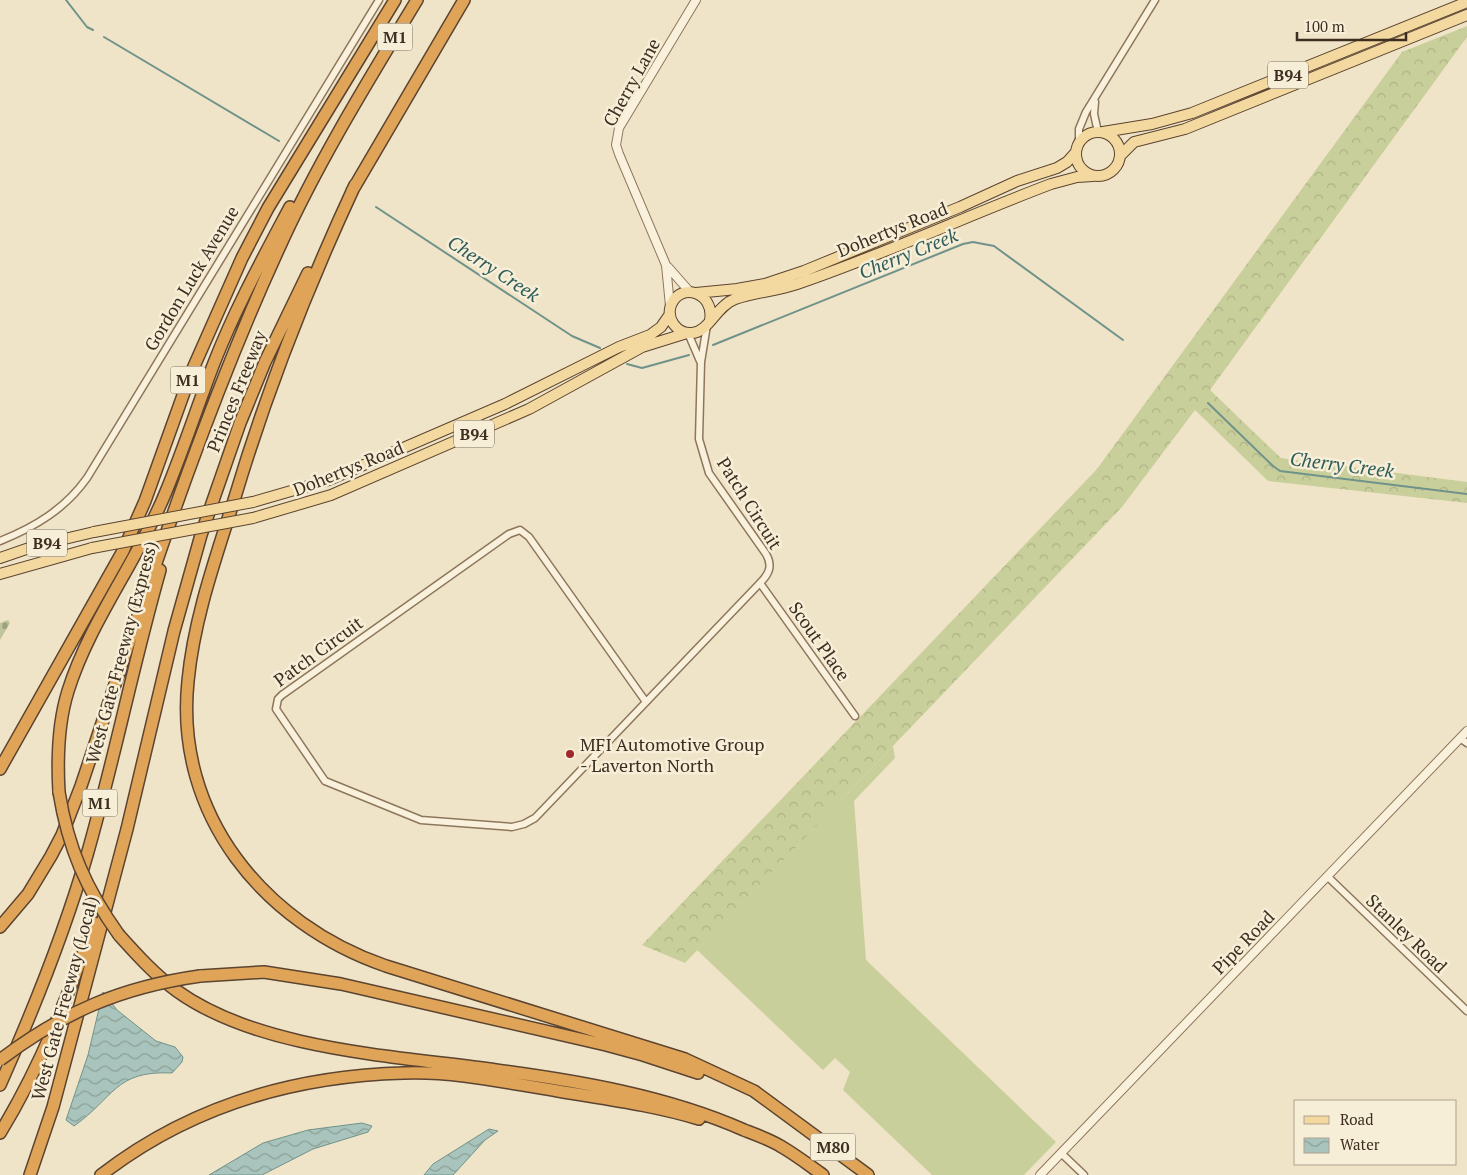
<svg xmlns="http://www.w3.org/2000/svg" width="1467" height="1175" viewBox="0 0 1467 1175" font-family="'PT Serif',serif">
	<defs>
		<pattern id="forest-crowns" width="20" height="18" patternUnits="userSpaceOnUse" patternTransform="scale(1.25)"><rect width="20" height="18" fill="#c9cf9b"/><path d="M2 6a3 3 0 1 1 6 0M12 15a3 3 0 1 1 6 0" fill="none" stroke="#aeb285"/></pattern>
		<pattern id="cemetery-stones" width="16" height="16" patternUnits="userSpaceOnUse" patternTransform="scale(1.25)"><rect width="16" height="16" fill="#bfc49a"/><path d="M2 7V4a2 2 0 0 1 4 0v3zM10 15v-3a2 2 0 0 1 4 0v3z" fill="#9ca07d"/></pattern>
		<pattern id="water-waves" width="16" height="10" patternUnits="userSpaceOnUse" patternTransform="scale(1.25)"><rect width="16" height="10" fill="#a9c4bc"/><path d="M0 5q4-4 8 0t8 0" fill="none" stroke="#8ba098"/></pattern>
	</defs>
	<rect width="100%" height="100%" fill="#f0e4c8"/>
	<path fill="#c9cf9b" d="M893,746L895,758L854,801L866,960L1056,1142L1024,1175H932L843,1090L850,1072L835,1058L823,1070L697,950Z"/>
	<path fill="url(#forest-crowns)" d="M1467,26V37L1210,390L1281,458L1467,482V503L1268,481L1195,410L1122,507L685,963L642,945L1097,469L1402,52Z"/>
	<path fill="url(#cemetery-stones)" d="M8,620L10,623L0,640V623Z"/>
	<path fill="url(#water-waves)" stroke="#6f938a" d="M103,992L117,1010L156,1041L175,1047L183,1057L182,1062L172,1073C115,1070 114,1098 74,1126L66,1120L88,1055Z
		M362,1123L372,1126L368,1132L313,1149L262,1175H209L263,1143L308,1130Z
		M489,1129L498,1131L485,1140L453,1175H424L433,1164Z"/>
	<g fill="none" stroke-linecap="round" stroke-linejoin="round">
		<path stroke="#6f938a" stroke-width="2" d="M66,0L87,27L93,30
			M104,37L279,141
			M376,207L572,336L600,348
			M713,345L963,244L973,242L994,246L1123,340
			M627,364L642,368L689,355
			M1208,403L1273,466L1280,471L1467,494"/>
		<g stroke="#8d765c" stroke-width="9">
			<path id="minor" d="M1095,102L1094,114L1098,132
				M1079,141V129L1086,112L1155,0
				M688,333L700,361
				M0,541C35,527 65,509 87,478L379,0
				M760,583L855,716
				M646,702L529,537L520,530L509,534L282,695L278,699L276,709L325,781L421,820L512,827L524,824L535,818L760,583C769,574 773,566 766,554L709,473L699,439L701,362L707,325
				M1460,738L1467,743
				M1327,876L1467,1011
				M1061,1153L1084,1175"/>
		</g>
		<g stroke="#8d765c" stroke-width="10">
			<path id="tertiary" d="M668,267L690,292
				M670,306L666,265L619,154L616,145L619,128L696,0
				M1040,1175L1467,731"/>
		</g>
		<g stroke="#5b4430" stroke-width="12">
			<path id="primary" d="M1076 154a22 22 0 1 1 44 0a22 22 0 1 1-44 0Z
				M1103,132L1152,124L1192,113L1467,2
				M1120,156L1134,142L1185,129L1467,15
				M696,293L737,289L765,284L804,271L960,207L1017,181L1057,168L1067,162L1076,152
				M710,320C715,293 681,281 671,305C666,319 677,334 692,333C709,332 716,306 735,299C755,292 777,291 797,284C883,255 966,216 1051,184L1077,177L1093,176
				M253,502L329,480L505,404L619,347L650,335L661,327L670,314
				M253,518L331,495L529,409L642,347L687,333
				M0,558L35,546L94,532
				M0,574L92,548"/>
		</g>
		<g stroke="#5b4430" stroke-width="14">
			<path id="motorway" d="M355,185C308,286 267,390 235,497C216,557 194,618 188,681C174,815 264,924 386,966L685,1059L754,1091L868,1175
				M352,191L464,0
				M0,769L123,551L145,501L191,373L242,258L268,208L395,0
				M59,792C57,758 58,723 68,691C90,621 137,562 165,494C183,451 197,407 214,363C235,309 263,258 290,207
				M0,927L28,894L51,856L62,835L81,786C142,605 199,422 279,248C318,162 368,81 417,0
				M119,935C137,955 155,975 177,991C259,1050 397,1056 496,1070C579,1081 667,1096 744,1130C757,1135 771,1140 782,1147C796,1155 810,1166 823,1175
				M200,976L264,972L341,984L606,1045L643,1055L698,1073
				M0,1085C33,1011 64,934 87,855C114,761 133,665 160,570
				M0,1133C40,1068 69,994 94,923
				M30,1175L53,1107L127,829L174,631L201,535L240,423L265,362L308,273
				M101,1175C189,1107 293,1076 404,1073C455,1071 507,1083 558,1091C605,1099 653,1105 699,1119"/>
		</g>
		<use href="#minor" stroke="#faf1dc" stroke-width="6"/>
		<use href="#tertiary" stroke="#faf1dc" stroke-width="8"/>
		<use href="#primary" stroke="#f3d9a0" stroke-width="10"/>
		<use href="#motorway" stroke="#e0a458" stroke-width="11"/>
		<g stroke="#5b4430" stroke-width="12" stroke-linecap="butt">
			<path id="primary-bridge" d="M94,532L253,502
				M92,548L253,518"/>
		</g>
		<g stroke="#5b4430" stroke-width="14" stroke-linecap="butt">
			<path id="motorway-bridge" d="M59,792C68,848 86,889 119,935
				M0,1060C63,1012 122,987 200,976"/>
		</g>
		<use href="#primary-bridge" stroke="#f3d9a0" stroke-width="10"/>
		<use href="#motorway-bridge" stroke="#e0a458" stroke-width="11"/>
	</g>
	<circle fill="#9e2a2b" stroke="#f7eed8" stroke-width="2" cx="570" cy="754" r="5"/>
	<g text-anchor="middle" dominant-baseline="central" stroke-width="5" stroke-linejoin="round" paint-order="stroke">
		<g fill="#f7eed8" stroke="#756857" stroke-width="1">
			<rect x="377.5" y="23.5" width="35" height="27" rx="4"/>
			<rect x="1268" y="61.5" width="40" height="27" rx="4"/>
			<rect x="170.5" y="366.5" width="35" height="27" rx="4"/>
			<rect x="454" y="420.5" width="40" height="27" rx="4"/>
			<rect x="27" y="529.5" width="40" height="27" rx="4"/>
			<rect x="82.5" y="789.5" width="35" height="27" rx="4"/>
			<rect x="810.5" y="1133.5" width="45" height="27" rx="4"/>
		</g>
		<g font-size="16" font-weight="bold" fill="#3d2e20">
			<text x="395" y="37">M1</text>
			<text x="1288" y="75">B94</text>
			<text x="188" y="380">M1</text>
			<text x="474" y="434">B94</text>
			<text x="47" y="543">B94</text>
			<text x="100" y="803">M1</text>
			<text x="833" y="1147">M80</text>
		</g>
		<g font-size="18" fill="#3d2e20" stroke="#f7eed8">
			<text transform="translate(631 82) rotate(-61)">Cherry Lane</text>
			<text transform="translate(892 229) rotate(-22)">Dohertys Road</text>
			<text transform="translate(191 278) rotate(-59)">Gordon Luck Avenue</text>
			<text transform="translate(236 391) rotate(-68)">Princes Freeway</text>
			<text transform="translate(348 468) rotate(-22)">Dohertys Road</text>
			<text transform="translate(750 503) rotate(58)">Patch Circuit</text>
			<text transform="translate(820 641) rotate(55)">Scout Place</text>
			<text transform="translate(318 651) rotate(-36)">Patch Circuit</text>
			<text transform="translate(121 652) rotate(-75)">West Gate Freeway (Express)</text>
			<text transform="translate(1407 933) rotate(44)">Stanley Road</text>
			<text transform="translate(1243 942) rotate(-46)">Pipe Road</text>
			<text transform="translate(64 998) rotate(-75)">West Gate Freeway (Local)</text>
		</g>
		<g font-size="18" fill="#3d2e20" stroke="#f7eed8" text-anchor="start">
			<text x="580" y="744">MFI Automotive Group<tspan x="580" dy="21">- Laverton North</tspan></text>
		</g>
		<g font-size="19" font-style="italic" fill="#2f5d5a" stroke="#f7eed8">
			<text transform="translate(908 253) rotate(-22)">Cherry Creek</text>
			<text transform="translate(494 268) rotate(33)">Cherry Creek</text>
			<text transform="translate(1342 464) rotate(7)">Cherry Creek</text>
		</g>
	</g>
	<rect x="1294" y="1100" width="162" height="65" fill="#f7eed8" stroke="#ada18e"/>
	<rect x="1304" y="1116" width="25" height="8" fill="#f3d9a0" stroke="#ada18e"/>
	<text x="1340" y="1125" font-size="15" fill="#3d2e20">Road</text>
	<rect x="1304" y="1138" width="25" height="15" fill="url(#water-waves)" stroke="#ada18e"/>
	<text x="1340" y="1150" font-size="15" fill="#3d2e20">Water</text>
	<path d="M1297 32v8h109v-8" fill="none" stroke="#3d2e20" stroke-width="2.5"/>
	<text x="1304" y="32" font-size="15" fill="#3d2e20" stroke="#f7eed8" stroke-width="4" paint-order="stroke">100 m</text>
</svg>
